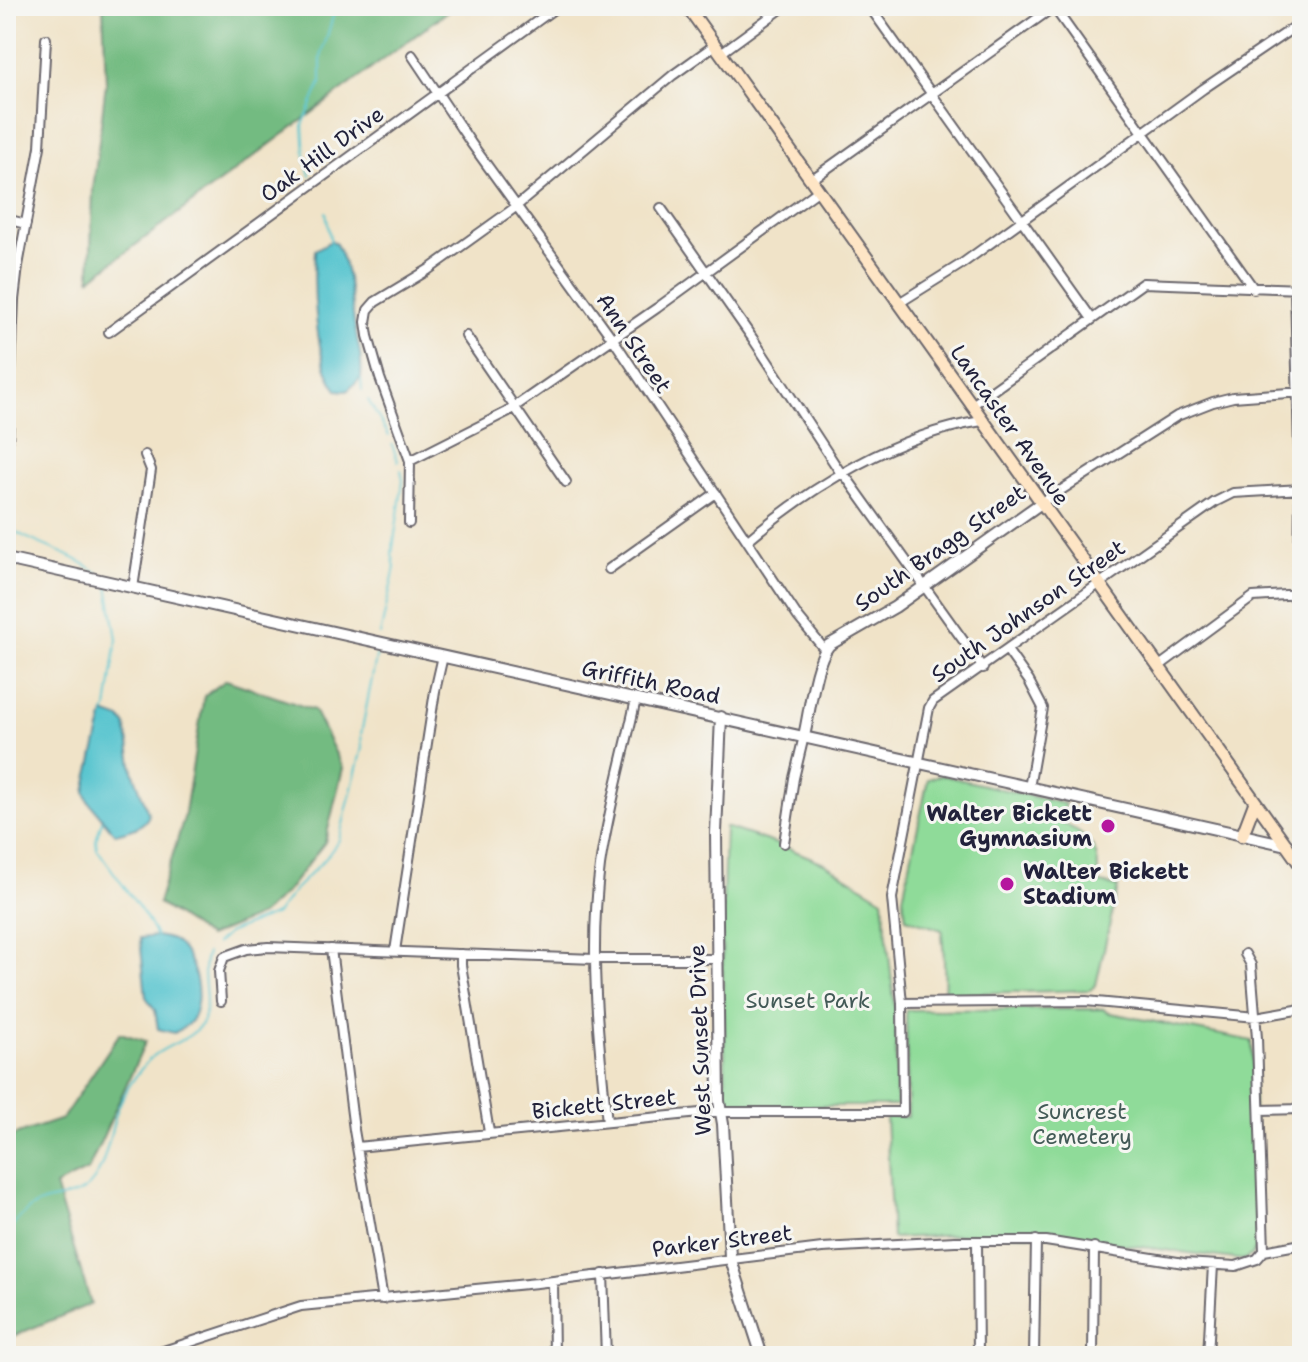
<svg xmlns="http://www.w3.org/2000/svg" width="1308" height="1362" viewBox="0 0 1308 1362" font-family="'Shantell Sans',sans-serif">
	<rect width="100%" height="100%" fill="#f6f6f2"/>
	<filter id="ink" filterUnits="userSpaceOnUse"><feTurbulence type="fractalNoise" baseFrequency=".0125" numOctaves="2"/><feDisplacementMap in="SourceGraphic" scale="16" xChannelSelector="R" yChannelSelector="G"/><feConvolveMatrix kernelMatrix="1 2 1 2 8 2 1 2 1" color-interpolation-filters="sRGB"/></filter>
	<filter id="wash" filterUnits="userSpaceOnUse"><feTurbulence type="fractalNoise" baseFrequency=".006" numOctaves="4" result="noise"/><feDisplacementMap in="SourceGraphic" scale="32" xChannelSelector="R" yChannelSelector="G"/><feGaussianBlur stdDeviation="1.8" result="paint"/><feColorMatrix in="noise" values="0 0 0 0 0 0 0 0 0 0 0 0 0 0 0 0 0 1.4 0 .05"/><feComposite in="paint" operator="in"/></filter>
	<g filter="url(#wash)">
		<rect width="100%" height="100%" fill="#f0e3c8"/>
		<path fill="#8fdb99" stroke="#587e6a" stroke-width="2" d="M941,775L1065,804L1062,822C1090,838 1102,848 1097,882L1118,887L1096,985L1090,990L944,994C946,972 943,952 942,930L906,918L903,897L928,779Z
			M725,827L780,845L824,863L883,899L895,1011L897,1106H731L726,1101L722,940Z
			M1104,1009L1106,1012L1252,1041L1258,1235C1257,1249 1255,1254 1243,1260L1049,1235L982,1234L892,1238L886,1117H908L906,1010Z"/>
		<path fill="#73bb81" stroke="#4a6e5e" stroke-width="2" d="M103,6H455L90,279L93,190L106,83Z
			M226,680L314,710L343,768L325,842L287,891L261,915L208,937L158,903L184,818L204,696Z
			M120,1033L146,1041L88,1170L55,1186L91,1304L6,1339V1138L62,1119Z"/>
		<path fill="#58c5cf" stroke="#3d7485" stroke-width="2" d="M331,241L336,244C350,272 350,292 354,322C357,341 363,359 361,378L347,391L337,390C314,361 313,286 315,250Z
			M104,713L121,719L126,725L133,771L149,815C144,828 127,831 115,834L88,801L85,791Z
			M156,936C162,937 169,938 174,941C195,956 206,1000 190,1022C186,1027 180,1030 174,1033L158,1029L155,1010L146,997L140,938Z"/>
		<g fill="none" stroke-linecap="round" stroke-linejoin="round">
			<path stroke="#58c5cf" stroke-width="2" d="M328,6V11L333,13
				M310,176L305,156L303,125L321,83V57L336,6
				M326,212L331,244
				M361,379L362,390
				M368,400L389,436
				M392,445L398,461
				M6,526C35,546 73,552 100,575
				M380,635L395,567L392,554L403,481L401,470
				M104,713L107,709L117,639L108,586
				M102,821L96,840L97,849L145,916L156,936
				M216,944L228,933L276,914L296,888L326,858L339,840L362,748L361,734L378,648
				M6,1233C14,1225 22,1213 32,1207C47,1197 70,1200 84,1190C107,1175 109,1128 119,1106C125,1091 138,1071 149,1060C164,1044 194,1041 203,1020C211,999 199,974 207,953"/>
		</g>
	</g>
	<g filter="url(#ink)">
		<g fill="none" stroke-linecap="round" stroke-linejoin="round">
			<g stroke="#6a666c" stroke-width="12">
				<path id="minor" d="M869,6L1092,319
					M1053,6L1254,289
					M721,53L785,6
					M412,55L471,143L617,345L798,617L825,650
					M811,180L1055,6
					M661,208L753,339L842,475
					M6,219L26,224
					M1295,289L1300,490L1299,594
					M1299,289L1302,197
					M899,303L963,263L1203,89L1302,22
					M109,332L558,6
					M466,336L566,482
					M971,406L1143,283L1302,289
					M410,461L507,412L657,308L819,190
					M844,474L983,668
					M6,491L14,300L18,266L40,147L46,39
					M1041,503L1177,416L1213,402L1233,397L1302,392
					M409,523L410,461L380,378L368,336L366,322L368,310L375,302L428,270L513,209L673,75L715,45
					M748,540C813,485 897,434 982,421
					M609,569L716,493
					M133,588L151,470L145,455
					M1007,650L1029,681L1043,708L1029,788
					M1158,667L1253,597L1302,594
					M784,843L794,778L804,736
					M331,949L354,1130L383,1299
					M395,951L435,691L443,656
					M461,954V965L489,1132
					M1245,954L1251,965L1257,1038L1264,1251
					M221,1001L219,971L224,957L246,949L268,947L595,959H716
					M902,1003L1086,1001L1256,1017L1302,1009
					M1260,1110L1302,1109
					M607,1122C598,1038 589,951 600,866C608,810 624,755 636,699
					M357,1147L710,1112H903L902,1003L892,898L929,708L933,701L1215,502L1233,493L1302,489
					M977,1241L978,1356
					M603,1274L606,1356
					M553,1281L554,1356
					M148,1356L301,1306L537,1283L822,1248L955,1241H1046L1184,1263L1236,1266L1257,1259L1264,1251L1302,1244
					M1034,1356L1036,1240
					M1093,1356L1094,1247
					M1208,1356L1213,1265"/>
			</g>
			<g stroke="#6a666c" stroke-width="14">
				<path id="tertiary" d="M6,559L1287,845
					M721,717L716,833L719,1101L723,1124L730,1257L762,1356
					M804,736C810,712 814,663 829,645L895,607L1041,503"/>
			</g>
			<g stroke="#6a666c" stroke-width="15">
				<path id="secondary" d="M687,6L1302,867
					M1242,836L1255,802"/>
			</g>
			<use href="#minor" stroke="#fff" stroke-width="8"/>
			<use href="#tertiary" stroke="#fff" stroke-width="10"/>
			<use href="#secondary" stroke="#fee5c5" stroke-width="11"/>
		</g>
	</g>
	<g fill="#b5179e" stroke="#f6f6f2" stroke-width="3">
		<circle cx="1108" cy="826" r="8"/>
		<circle cx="1007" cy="884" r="8"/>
	</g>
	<g text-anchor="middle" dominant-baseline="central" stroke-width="6" stroke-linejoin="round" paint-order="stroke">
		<g font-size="22" fill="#22223b" stroke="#f6f6f2">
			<text transform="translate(322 154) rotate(-36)">Oak Hill Drive</text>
			<text transform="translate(634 343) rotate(56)">Ann Street</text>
			<text transform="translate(1010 425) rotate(55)">Lancaster Avenue</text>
			<text transform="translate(940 548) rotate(-35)">South Bragg Street</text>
			<text transform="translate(1028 611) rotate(-35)">South Johnson Street</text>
			<text transform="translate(651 682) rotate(12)">Griffith Road</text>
			<text transform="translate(700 1040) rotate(-92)">West Sunset Drive</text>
			<text transform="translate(604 1104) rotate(-6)">Bickett Street</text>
			<text transform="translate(722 1241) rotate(-7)">Parker Street</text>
		</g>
		<g font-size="22" font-weight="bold" fill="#22223b" stroke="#f6f6f2" text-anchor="end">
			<text x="1092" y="813">Walter Bickett<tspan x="1092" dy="25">Gymnasium</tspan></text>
			<text x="1023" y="871" text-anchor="start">Walter Bickett<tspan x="1023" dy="25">Stadium</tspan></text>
		</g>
		<g font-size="22" fill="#435a57" stroke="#f6f6f2">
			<text x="808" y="1000">Sunset Park</text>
			<text x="1082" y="1111">Suncrest<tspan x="1082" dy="25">Cemetery</tspan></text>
		</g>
	</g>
	<rect width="1308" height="1362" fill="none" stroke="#f6f6f2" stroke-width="32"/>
</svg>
